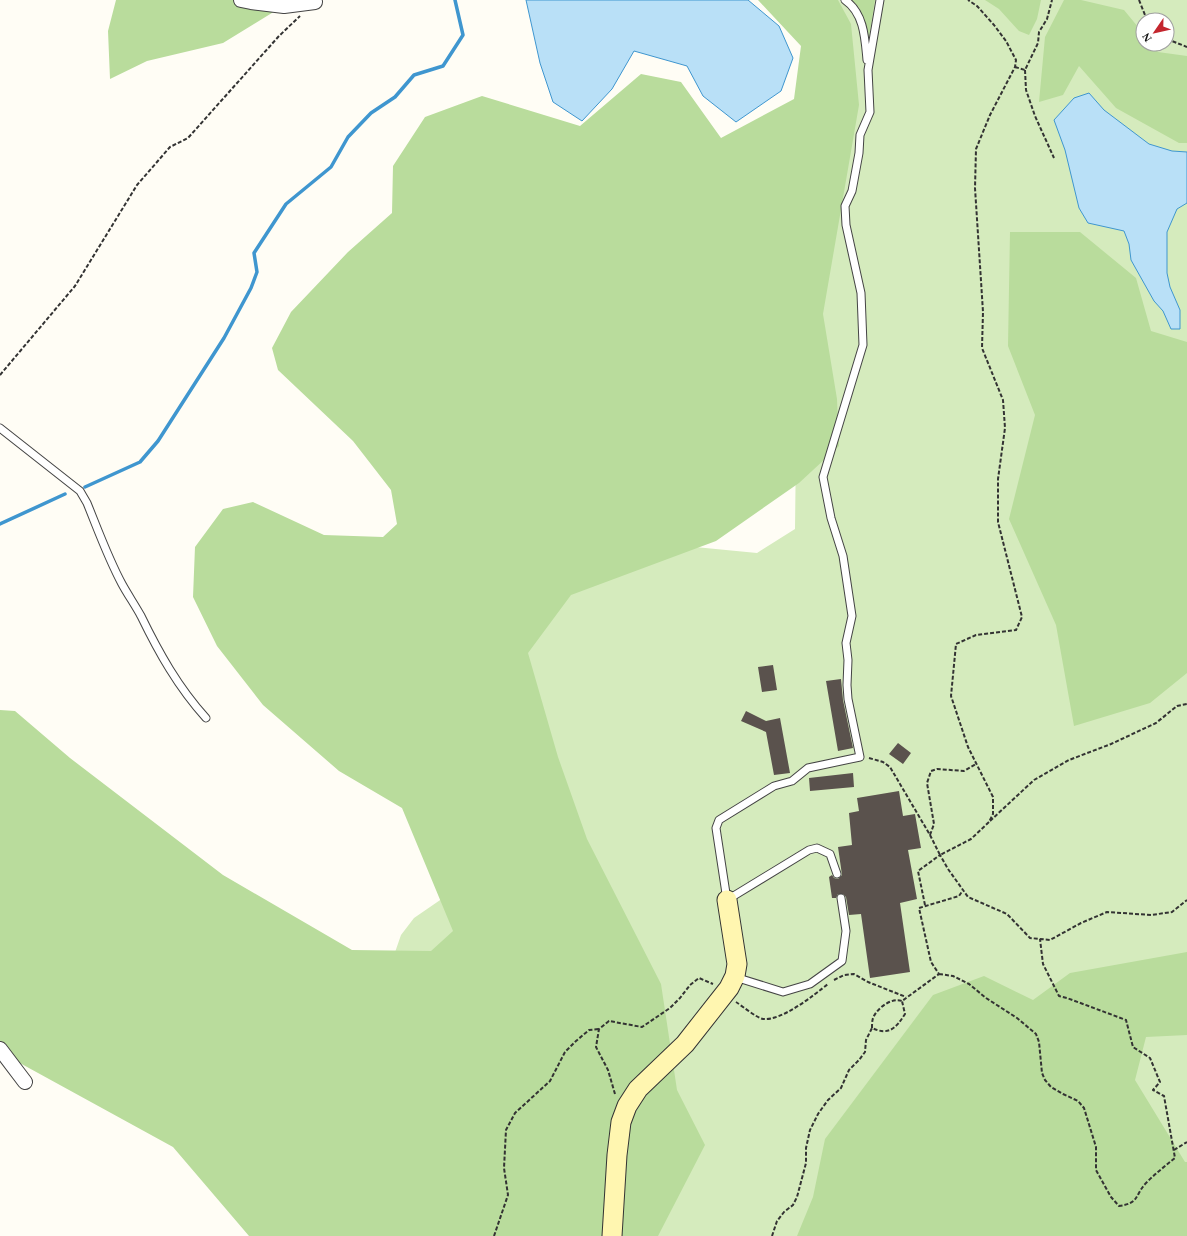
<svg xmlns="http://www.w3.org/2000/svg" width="1187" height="1236" viewBox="0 0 1187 1236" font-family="'Times New Roman',serif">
	<rect width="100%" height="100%" fill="#fffdf5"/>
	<path fill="#d5ebbd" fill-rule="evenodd" d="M810,0H1187V1236H344L375,1010L401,935L414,918L516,848L504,617L602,538L757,553L795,529L797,366ZM1143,20H1167V44H1143Z"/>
	<path fill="#b9dc9c" d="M116,0H293L223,43L147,61L110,79L108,31Z
		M758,0H838L851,24L859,105L823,314L837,399L839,446L799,483L716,541L571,595L528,653L558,757L587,839L661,984L677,1090L705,1145L658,1236H249L173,1147L7,1056L0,1048V710L15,711L70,758L223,875L352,950L431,951L453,931L402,808L339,771L263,705L217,646L193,597L195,547L223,509L253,502L324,535L383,537L397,524L391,490L353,441L278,370L272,348L291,312L348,252L392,213L393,166L425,117L482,96L580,126L641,74L681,82L721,138L794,99L801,46Z
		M851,0H875L869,37L859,7Z
		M985,0H1041L1037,19L1029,35L1019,31L999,9Z
		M1064,0H1081L1124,10L1143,33V44H1152L1158,52L1187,56V143H1179L1116,108L1079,66L1063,95L1039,102L1045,37Z
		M1010,232H1080L1136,278L1151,331L1187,342V673L1150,703L1074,726L1056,625L1009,519L1035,415L1008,346Z
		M1187,952V1035L1146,1037L1135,1080L1185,1162H1187V1236H797L813,1197L825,1139L933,995L984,976L1033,1000L1070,973Z"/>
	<path fill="#b9e0f7" stroke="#3f96cf" d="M526,0H748L779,26L793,58L781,91L736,122L703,96L687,66L634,51L612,89L582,121L553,102L540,63Z
		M1089,93L1104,110L1149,144L1172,151L1187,152V203L1177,209L1167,232V273L1170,287L1180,310V329H1171L1163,311L1154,301L1131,260L1129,244L1124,231L1088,223L1079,208L1065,150L1054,120L1074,98Z"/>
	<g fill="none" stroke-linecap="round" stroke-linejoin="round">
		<path stroke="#3f96cf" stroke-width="3.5" d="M85,487L140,462L158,441L224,338L251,288L257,272L254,253L286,204L331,167L348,137L371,113L395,97L414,75L443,66L463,35L455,0
			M0,524L65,494"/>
	</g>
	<path fill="#5a524d" d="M773,665L777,690L762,692L758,667Z
		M841,679L843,700L853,748L838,751L826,681Z
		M746,711L766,721L780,718L790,773L774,775L766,732L741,721Z
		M898,743L911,753L903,764L889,754Z
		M853,773L854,787L810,791L809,778Z
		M899,791L903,816L915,814L921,848L908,850L917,899L900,903L910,972L870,978L861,914L849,915L846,897L843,894H838L836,898H832L829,877L832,875L834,878L838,879L842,875L838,847L852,845L849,813L859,811L857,798Z"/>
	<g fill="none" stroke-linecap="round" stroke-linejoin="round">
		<g stroke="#444" stroke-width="9">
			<path id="lane" d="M845,0C864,13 865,38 867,60
				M0,428L80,491L87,503C98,530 108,558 122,584C128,595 135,605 141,616C159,653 178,687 206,718
				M837,874L830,854L817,848L809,850L727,900L716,828L719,820L774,786L792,781L808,768L860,757L848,699L847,685L848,660L846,643L852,616L843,556L831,518L823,477L863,345L861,293L846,225L845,206L852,191L859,153L860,135L870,112L868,70L880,0
				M735,977L783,992L810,984L842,961L846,931L841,898"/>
		</g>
		<g stroke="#444" stroke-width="16">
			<path id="street" d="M241,0L251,2L284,6L315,2
				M0,1049L25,1082"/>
		</g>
		<g stroke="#333" stroke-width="21">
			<path id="secondary" d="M612,1236L617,1155L621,1122L627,1106L638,1089L685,1044L729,988L735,976L737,964L727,900"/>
		</g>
		<path stroke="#333" stroke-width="2" stroke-dasharray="4 2" stroke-linecap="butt" d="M1139,0L1147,20
			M1167,39L1187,47
			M1015,67L1025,70L1038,43L1039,32L1047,19L1052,0
			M1025,70L1026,90L1035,116L1054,158
			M0,375L75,286L137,185L170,147L188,138L279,36L300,16
			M869,758L883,762L890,767L930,835L940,855L971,839L989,822L993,814V797L968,747L951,696L956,644L976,635L1016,630L1022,617L998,522V479L1005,428L1003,400L982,348L983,312L975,188L976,149L990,115L1015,67L1016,60L1006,41L994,25L977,6L968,0
			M990,821L1034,780L1069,760L1111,744L1156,723L1177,706L1187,704
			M930,835L934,824L927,783L931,771L937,769L964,771L976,764
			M925,905L918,871L940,855L948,869L968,897L1007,914L1030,938L1050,940L1081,923L1107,912L1151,915L1172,912L1187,900
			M939,974L953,976L969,984L986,998L1017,1018L1036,1034L1039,1042L1042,1073L1045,1080L1051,1087L1063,1094L1078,1101L1084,1108L1096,1147V1170L1111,1197L1119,1206C1140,1203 1134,1196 1146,1183C1155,1174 1165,1166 1175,1158L1164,1096L1153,1090L1160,1082L1150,1058L1133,1047L1126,1020L1067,998L1059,996L1043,964L1040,939
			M834,980L844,975L854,974L868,982L906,997
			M736,1002C742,1006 757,1018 763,1019C782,1021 814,995 828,984
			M872,1028C872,1025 872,1021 873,1018C877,1008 892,997 902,1001
			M615,1094L608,1070L596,1047L599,1029L609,1021L642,1027L670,1008L680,998L690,985L699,978L713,984
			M1174,1150L1187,1142
			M494,1236L508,1195L504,1168L506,1130L515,1113L550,1081L565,1052L576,1041L589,1030L599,1029
			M772,1236L777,1221L784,1212L793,1205L797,1197L806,1163V1148L810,1130L818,1114L828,1100L841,1088L849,1070L859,1060L865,1052L866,1040L872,1028C889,1036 896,1028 905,1014L902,1001L939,974L931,962L919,908L959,896L963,890"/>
		<use href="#lane" stroke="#fff" stroke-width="7"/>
		<use href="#street" stroke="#fff" stroke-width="14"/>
		<use href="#secondary" stroke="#fff6b0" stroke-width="19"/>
	</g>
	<g transform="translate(1155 32) rotate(236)"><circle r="19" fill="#ffffff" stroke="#a0a0a0"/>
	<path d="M0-3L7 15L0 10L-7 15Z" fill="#c4262e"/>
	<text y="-6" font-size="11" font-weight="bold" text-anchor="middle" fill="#111111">N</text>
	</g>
</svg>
